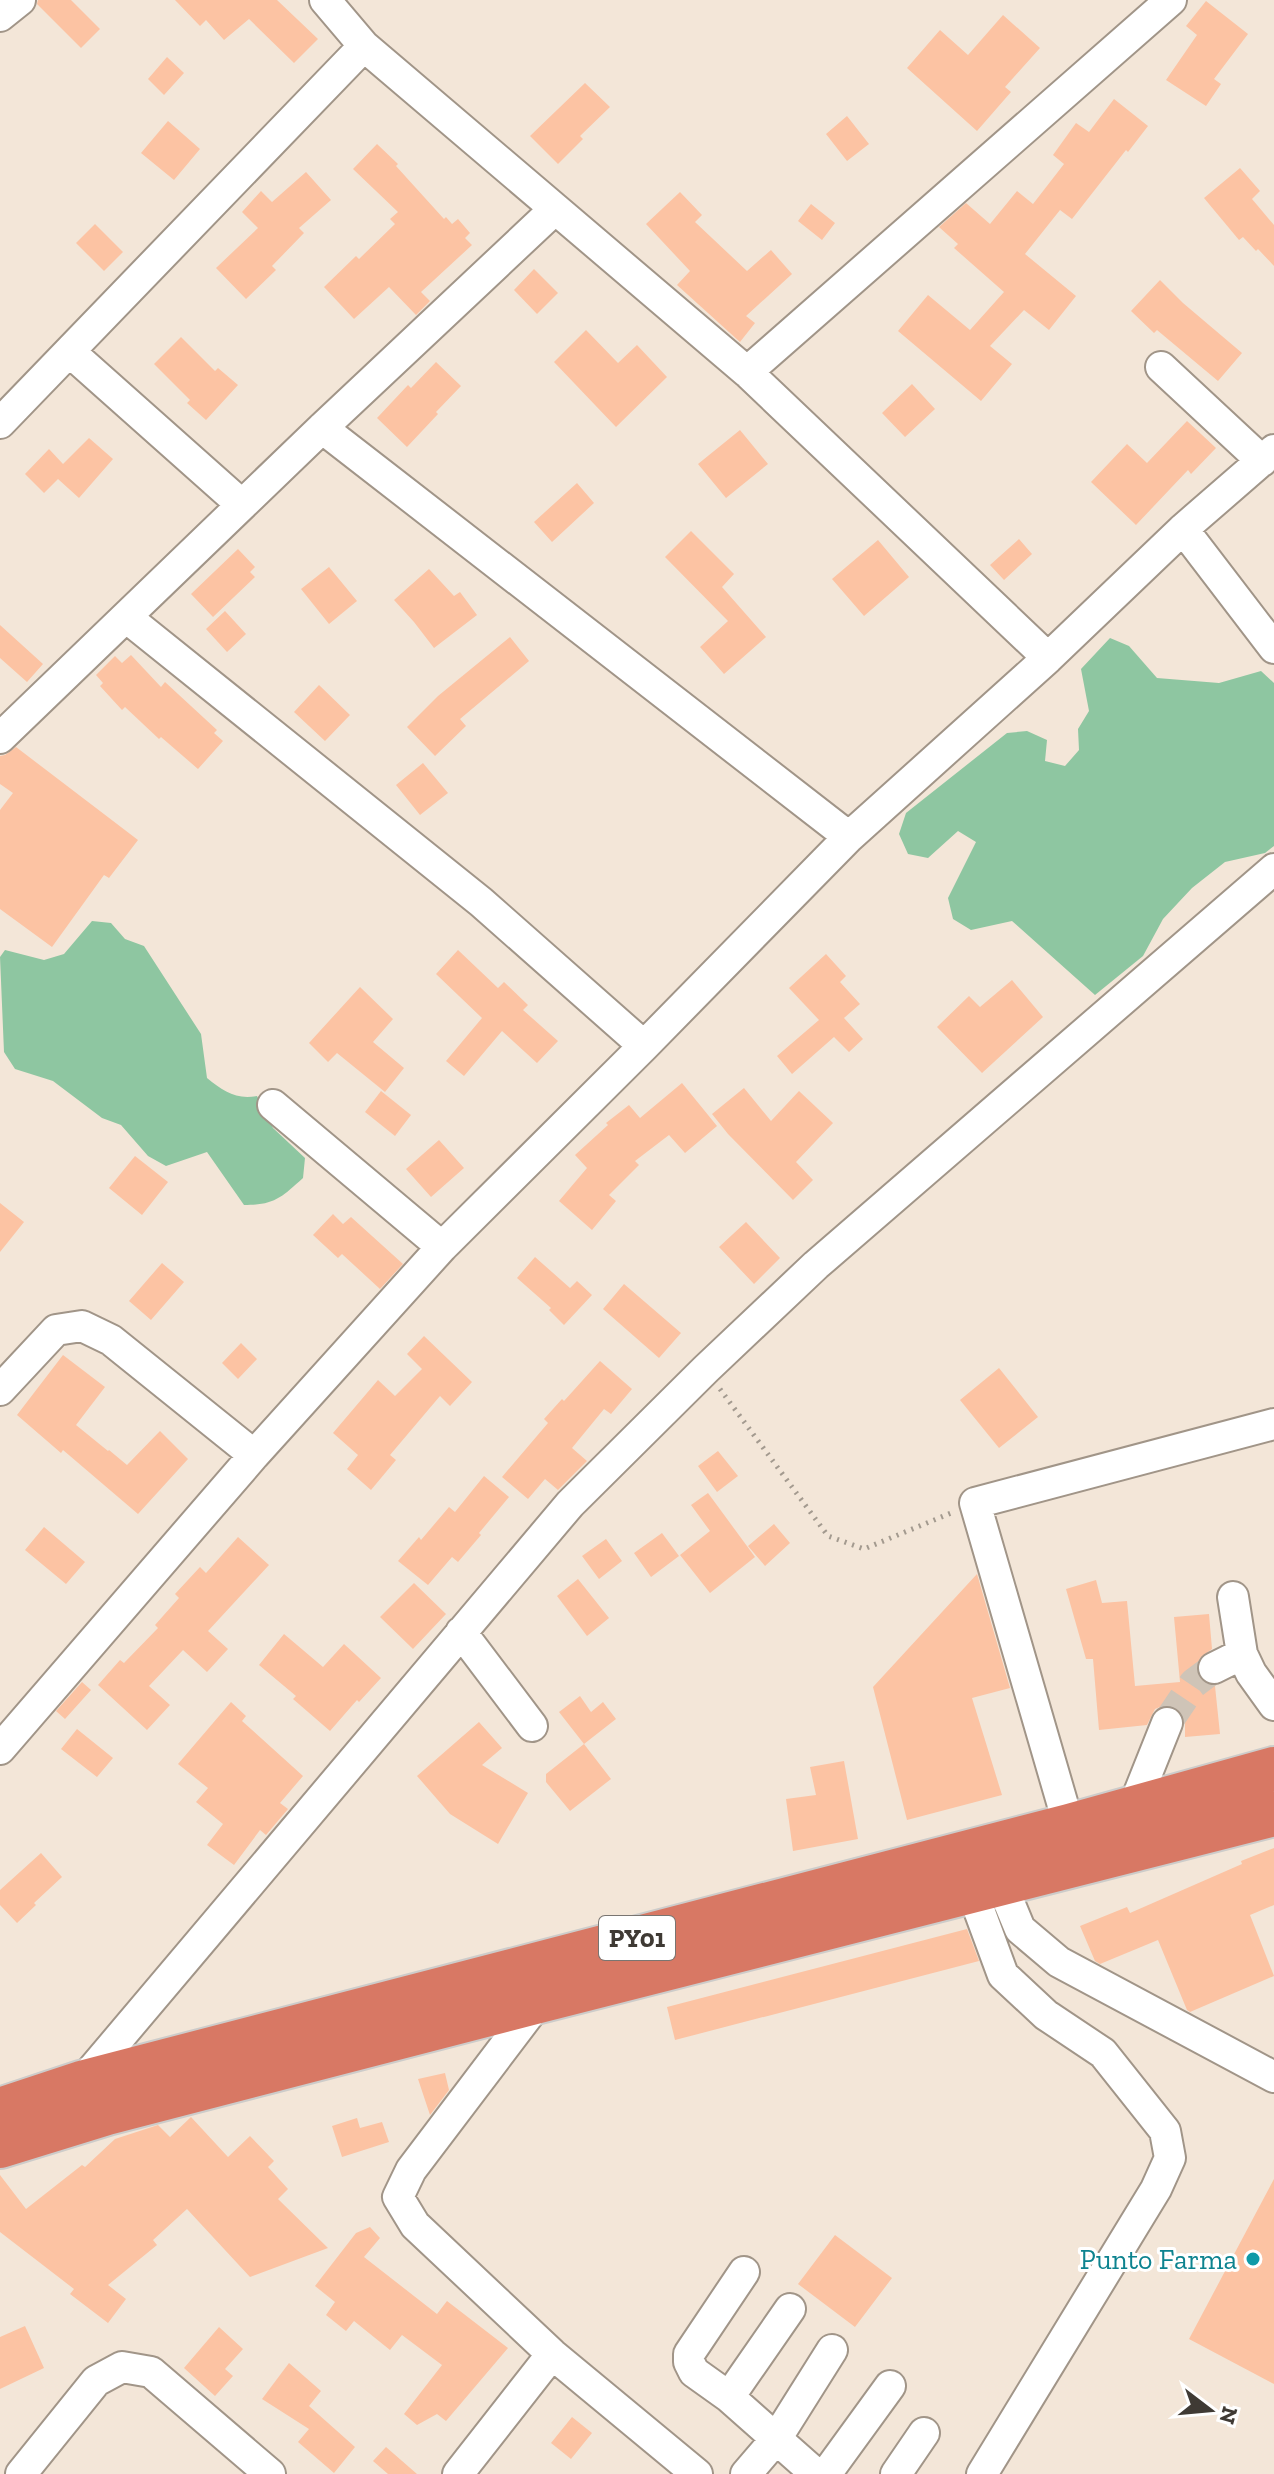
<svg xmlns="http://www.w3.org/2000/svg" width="1274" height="2474" viewBox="0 0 1274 2474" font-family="'Zilla Slab',serif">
	<rect width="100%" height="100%" fill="#f3e6d8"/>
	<path fill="#8ec6a1" d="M1110,638L1129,646L1157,678L1219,683L1261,671L1274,683V846L1265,853L1225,862L1192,888L1163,919L1143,956L1095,995L1012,921L971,930L953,919L948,898L976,842L958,831L928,858L908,854L899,834L906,813L1007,733L1027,731L1047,740L1045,761L1065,766L1079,750L1078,729L1089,711L1081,669Z
		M92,921L111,923L125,939L144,946L201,1034L207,1078C223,1091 236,1100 257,1096L273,1128L305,1158L303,1178C281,1198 274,1205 244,1205L207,1152L166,1166L148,1156L121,1125L102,1118L53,1081L15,1069L4,1052L0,957L5,950L44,960L64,954Z"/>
	<path fill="#fcc3a3" d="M38,0H71L100,29L81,48L37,4Z
		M175,0H277L318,39L294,63L249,19L224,40L206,20L200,26Z
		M1206,1L1248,34L1214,79L1221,84L1206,106L1166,80L1197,35L1186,26Z
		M1003,15L1040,48L1005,87L1011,92L977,131L907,68L940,30L968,55Z
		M167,57L184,73L164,95L148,79Z
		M585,83L610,107L580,136L583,139L558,164L530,136Z
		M1114,99L1148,126L1128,152L1126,150L1072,219L1060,210L1025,254L1076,296L1049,330L1024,310L990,346L1012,364L981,401L898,331L928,295L970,330L1004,292L954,248L958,244L939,227L966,203L990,224L1017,191L1033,204L1064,164L1053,155L1076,123L1089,132Z
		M847,116L869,144L847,161L826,134Z
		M168,121L200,149L174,180L141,153Z
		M377,144L398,164L396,166L444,219L446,217L452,224L458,219L470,233L465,238L472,245L421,292L430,301L416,315L389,287L354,319L324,287L356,256L359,259L395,224L390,219L398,212L353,169Z
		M1240,168L1260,191L1252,199L1274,225V266L1258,249L1256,251L1243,237L1239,240L1204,198Z
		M306,172L331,200L299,228L304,233L272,266L276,270L246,299L216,268L258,228L242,212L261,191L272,202Z
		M680,192L702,215L695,222L747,271L771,250L792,274L746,316L755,323L740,342L677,285L690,271L646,224Z
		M811,204L835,223L822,240L798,221Z
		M95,224L123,252L104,271L76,243Z
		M534,269L558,293L537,314L514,290Z
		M1160,280L1183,303L1242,353L1218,381L1157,330L1154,333L1131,311Z
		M586,330L618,363L637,345L667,377L616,427L554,362Z
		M181,337L215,371L218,368L238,385L206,420L187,403L190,400L154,364Z
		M436,362L461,386L436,412L438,414L407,447L377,418L408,385L411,388Z
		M912,384L935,409L905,437L882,413Z
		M1187,421L1216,448L1191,474L1188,470L1136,525L1091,482L1127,444L1147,463Z
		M740,430L768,464L726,498L698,464Z
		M89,438L113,459L79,498L58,479L44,493L25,474L49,449L63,464Z
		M577,483L594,503L552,542L534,522Z
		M691,531L734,574L722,587L766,637L724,674L700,647L728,621L665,557Z
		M1019,539L1032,554L1004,580L990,565Z
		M878,540L909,577L864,616L832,579Z
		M238,549L255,567L250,572L255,577L213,617L191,594Z
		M329,567L357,601L329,624L301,589Z
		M429,569L454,596L460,592L477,615L434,648L414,622L394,600Z
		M225,611L246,634L227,652L206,629Z
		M0,625L43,664L27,682L0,658Z
		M510,637L529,661L460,719L466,726L435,756L407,727L438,696Z
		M131,655L161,687L165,682L217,730L214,733L223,741L198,769L161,737L159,739L125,707L122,710L100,686L103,683L96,675L115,656L122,663Z
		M319,685L350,715L325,741L294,712Z
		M16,747L138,840L109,878L104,875L52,947L0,909V810L13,793L0,784V756L5,755Z
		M423,763L448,793L420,815L396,785Z
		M458,950L498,988L504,982L528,1005L523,1010L558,1041L537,1063L502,1031L464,1076L446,1061L482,1018L436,974Z
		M826,954L846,976L840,982L860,1004L844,1018L863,1039L849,1052L834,1037L792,1074L777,1056L819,1020L789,988Z
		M1012,980L1043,1017L982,1073L937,1027L969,996L980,1007Z
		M360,987L393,1019L373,1042L404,1068L385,1092L337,1053L328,1062L309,1043Z
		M682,1083L717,1126L685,1153L669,1135L635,1161L639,1165L609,1195L616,1201L592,1230L559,1201L587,1168L575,1155L608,1125L606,1123L629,1105L640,1118Z
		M744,1088L771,1121L799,1091L833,1123L796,1162L813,1180L793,1200L728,1134L712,1114Z
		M381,1091L411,1115L395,1136L365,1112Z
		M439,1140L464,1168L431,1197L406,1169Z
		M135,1156L168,1182L142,1215L109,1188Z
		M0,1203L24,1222L0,1252Z
		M333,1214L343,1224L351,1217L403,1264L380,1289L342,1254L338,1258L313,1235Z
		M746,1222L780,1258L754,1284L719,1247Z
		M535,1257L570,1288L577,1281L592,1295L564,1325L549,1310L551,1308L517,1278Z
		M162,1263L184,1282L151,1320L129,1301Z
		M624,1284L681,1333L659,1358L603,1309Z
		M424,1336L472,1382L450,1406L440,1396L390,1455L396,1460L371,1490L347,1469L358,1455L333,1433L378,1380L395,1396L422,1369L407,1354Z
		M241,1343L257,1359L238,1379L222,1363Z
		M63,1355L105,1387L76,1425L108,1451L109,1450L127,1465L160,1431L188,1459L138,1514L63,1450L61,1453L17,1415Z
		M600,1361L632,1389L611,1414L604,1409L572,1448L587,1461L558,1490L545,1479L528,1499L502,1477L548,1423L544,1419L562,1399L564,1401Z
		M999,1368L1038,1417L999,1448L960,1400Z
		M718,1451L738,1476L717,1492L698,1466Z
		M484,1476L509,1497L479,1533L481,1535L458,1562L452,1557L428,1585L398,1561L419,1537L421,1540L449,1507L455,1512Z
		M708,1493L755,1557L710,1593L680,1555L710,1531L691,1505Z
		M774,1524L790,1543L765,1566L748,1546Z
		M44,1527L85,1562L66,1584L25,1550Z
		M662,1533L679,1556L651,1577L634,1553Z
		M238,1537L269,1565L208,1631L228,1649L207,1672L183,1650L149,1686L170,1705L147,1730L98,1685L120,1660L124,1663L158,1628L155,1625L179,1598L175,1594L200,1567L206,1573Z
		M606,1539L622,1561L599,1579L582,1556Z
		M977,1574L1010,1688L972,1698L1002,1795L907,1820L873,1687Z
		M578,1579L609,1618L587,1636L557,1596Z
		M1096,1580L1102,1603L1127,1601L1135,1686L1180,1682L1174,1617L1209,1614L1212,1649L1200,1658L1196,1668L1198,1677L1204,1682L1215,1686L1220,1734L1185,1737V1721L1182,1713L1174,1707L1165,1705L1155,1709L1147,1725L1099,1730L1093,1659H1086L1066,1589Z
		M414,1583L446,1614L413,1649L380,1617Z
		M284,1634L323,1667L344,1644L381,1678L359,1702L357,1700L330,1731L293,1699L296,1696L259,1665Z
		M82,1682L91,1690L65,1719L56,1711Z
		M580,1696L591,1712L603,1702L616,1719L584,1744L559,1712Z
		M231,1702L246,1716L242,1721L303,1776L280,1803L288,1809L266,1835L260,1830L234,1865L207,1845L223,1824L196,1802L208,1788L178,1764Z
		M479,1722L502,1748L482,1765L528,1793L498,1844L450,1814L417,1776Z
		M77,1729L113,1758L97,1777L61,1749Z
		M584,1744L611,1779L570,1811L546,1782V1774Z
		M844,1761L858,1839L793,1851L786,1799L816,1795L810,1767Z
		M1274,1848V1905L1250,1915L1274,1976L1190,2012L1187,2010L1158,1940L1100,1964L1095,1961L1080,1926L1127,1907L1130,1913L1242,1864L1241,1861Z
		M41,1853L62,1877L34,1903L36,1905L17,1923L0,1905V1890Z
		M967,1929L979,1961L675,2040L667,2007Z
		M445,2073L449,2090L430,2115L418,2079Z
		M191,2117L228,2157L250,2136L274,2161L268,2167L288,2189L278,2199L328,2248L250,2277L187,2209L153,2240L157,2245L108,2285L126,2299L108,2323L70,2294L74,2289L0,2232V2175L26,2209L82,2165L85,2167L115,2139L158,2125L170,2137Z
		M357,2118L360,2128L382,2122L389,2142L342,2157L332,2126Z
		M1274,2179V2384L1189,2339Z
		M370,2227L380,2238L364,2257L437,2314L447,2301L508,2348L446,2421L437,2414L417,2425L404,2414L442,2365L402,2335L390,2350L354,2321L346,2331L326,2315L335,2302L315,2286L356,2233Z
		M835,2235L892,2278L855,2327L798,2284Z
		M25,2326L44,2368L0,2389V2337Z
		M219,2327L243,2349L225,2369L233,2376L215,2396L184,2368Z
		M289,2363L321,2391L309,2406L355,2447L334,2473L298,2442L309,2429L262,2399Z
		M572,2417L592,2433L571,2459L551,2443Z
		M386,2447L417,2474H388L373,2461Z"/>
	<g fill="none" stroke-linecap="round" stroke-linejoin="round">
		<path stroke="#cfc4b7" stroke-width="30" stroke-dasharray="30 15" stroke-linecap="butt" d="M1167,1723L1194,1683L1214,1668"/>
		<g stroke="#a19588" stroke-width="34">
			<path id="minor" d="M325,0L364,46L747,372L1048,658
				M0,16L20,0
				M70,352L242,505
				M1161,367L1262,461
				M747,372L1171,0
				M0,423L364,46
				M322,428L849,837
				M1183,529L1274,648
				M126,617L481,902L644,1046
				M0,738L322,428L555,209
				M273,1105L442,1247
				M0,1390L56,1330L82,1326L111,1340L254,1455
				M1233,1597L1242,1654L1251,1673L1274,1705
				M461,1632L532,1726
				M1214,1668L1242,1654
				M0,1749L254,1455L442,1247L644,1046L849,837L1048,658L1183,529L1274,450
				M1133,1808L1167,1723
				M1069,1826L975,1503L1274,1424
				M1001,1883L1020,1929L1059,1962L1274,2077
				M972,1891L1003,1975L1046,2015L1103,2053L1165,2131L1170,2158L1156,2189L982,2474
				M539,2001L411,2170L398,2197L415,2225L552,2354L697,2474
				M81,2083L570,1504L706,1369L816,1265L1274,869
				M744,2272L689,2354V2362L694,2372L729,2397L816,2474
				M729,2397L790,2309
				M21,2474L96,2381L122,2367L151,2372L270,2474
				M458,2474L552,2354
				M746,2474L776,2439L832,2350
				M826,2474L890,2386
				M896,2474L924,2433"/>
		</g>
		<g stroke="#cdccca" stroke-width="48">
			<path id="highway" d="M0,2110L81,2083L1069,1826L1274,1769
				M0,2146L107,2113L539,2001L1274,1814"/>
		</g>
		<path stroke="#a39a8f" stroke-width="5" stroke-dasharray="2 6" stroke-linecap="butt" d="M720,1389L828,1536L864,1549L951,1513"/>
		<use href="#minor" stroke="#fff" stroke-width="30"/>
		<use href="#highway" stroke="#d87864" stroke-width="44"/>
	</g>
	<circle fill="#0f9aa8" stroke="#fff" stroke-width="3" cx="1253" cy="2259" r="8"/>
	<g text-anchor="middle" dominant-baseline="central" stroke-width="6" stroke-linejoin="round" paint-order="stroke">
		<rect fill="#fff" stroke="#797571" stroke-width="2" x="599" y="1916" width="76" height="44" rx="6"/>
		<g font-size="26" font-weight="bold" fill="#3f3a34">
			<text x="637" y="1938">PY01</text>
		</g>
		<g font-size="28" fill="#0d838f" stroke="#fff" text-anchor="end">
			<text x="1237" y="2259">Punto Farma</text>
		</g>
	</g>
	<g transform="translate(1210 2410) rotate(106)" stroke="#ffffff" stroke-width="6" paint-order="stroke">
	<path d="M0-6L14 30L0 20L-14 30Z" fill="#3f3a34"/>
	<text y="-12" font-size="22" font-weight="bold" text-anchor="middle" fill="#3f3a34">N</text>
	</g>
</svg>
